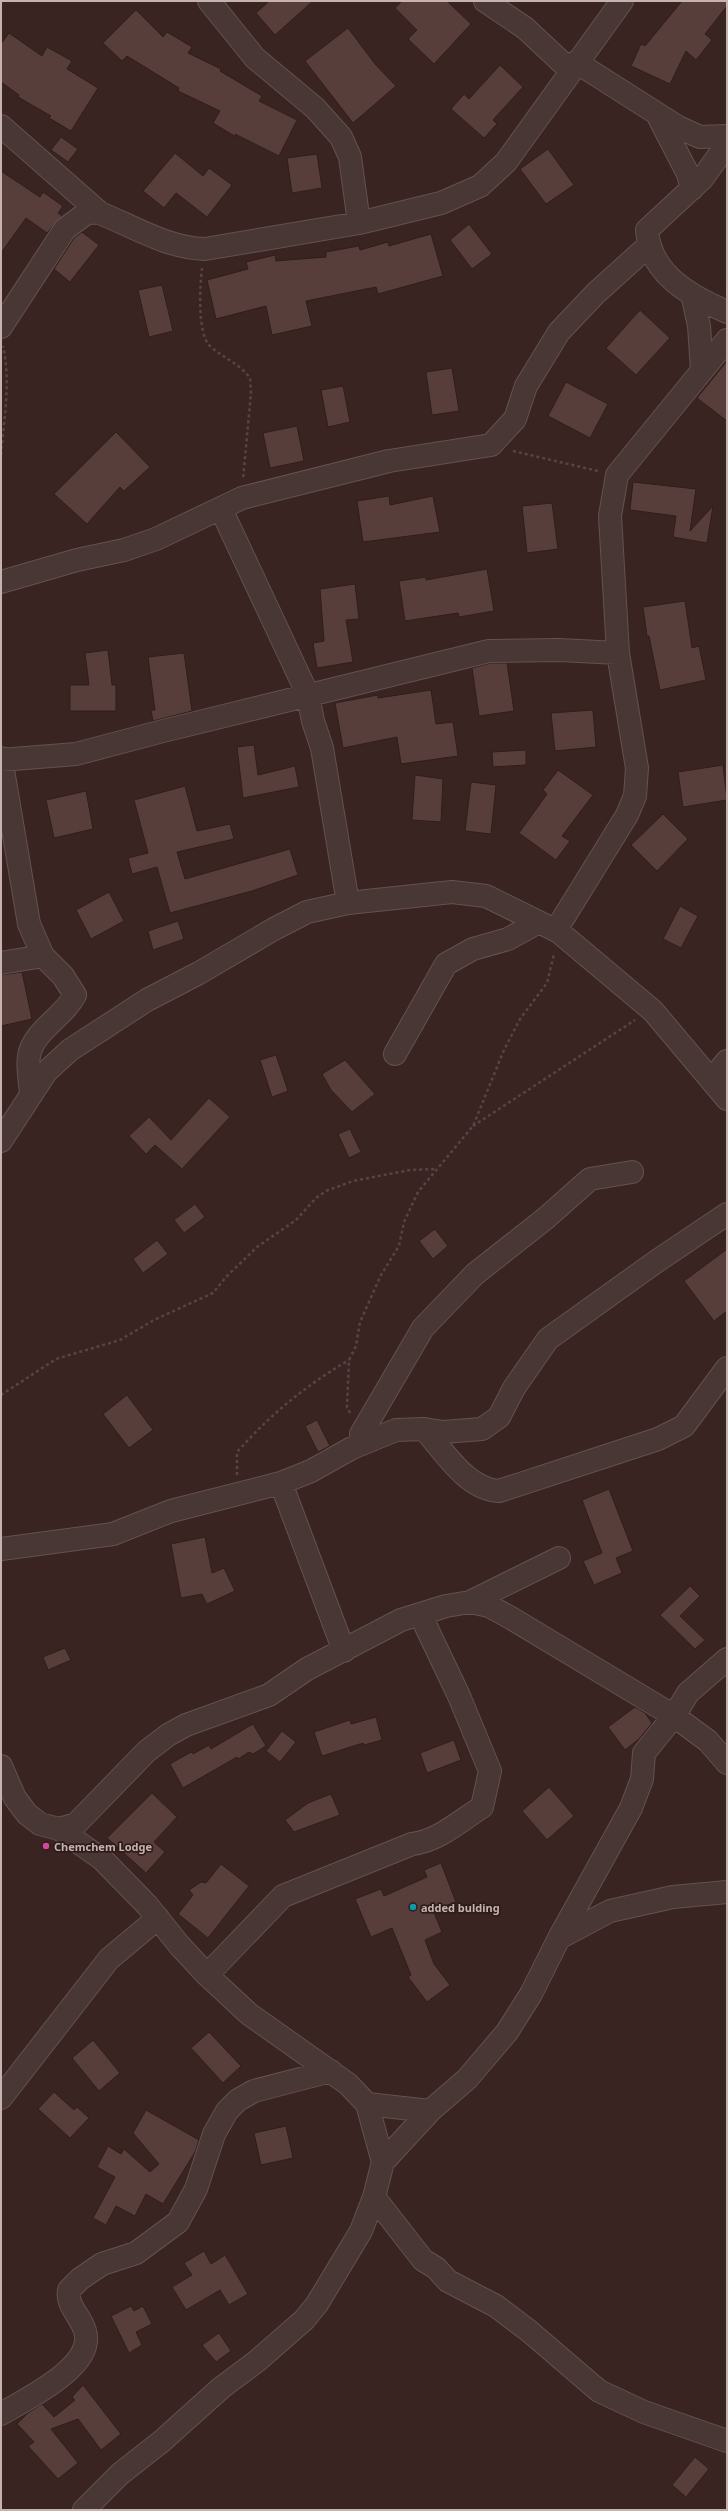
<svg xmlns="http://www.w3.org/2000/svg" width="728" height="2511" viewBox="0 0 728 2511" font-family="'Noto Sans',sans-serif">
	<rect width="100%" height="100%" fill="#392421"/>
	<path fill="#573e3b" stroke="#301e1c" d="M269,1H313L275,35L256,13Z
		M402,1H447L471,24L434,64L408,39L417,30L395,8Z
		M682,1H727V6L705,34L712,40L696,60L686,51L670,84L631,66L641,44L645,46Z
		M136,10L163,37L167,32L192,47L188,53L221,69L220,71L262,96L259,101L297,120L279,156L235,134L236,137L213,123L220,111L178,91L179,88L127,56L122,61L103,43Z
		M348,28L375,64L396,86L353,123L305,61Z
		M9,33L42,56L47,47L72,61L67,69L98,88L71,131L49,118L51,116L18,97L19,95L1,82V44Z
		M500,65L523,87L493,120L497,124L484,138L451,109L464,94L469,99Z
		M61,137L78,149L68,162L51,150Z
		M548,149L574,185L546,204L520,169Z
		M175,153L203,176L209,168L232,185L207,217L176,193L164,208L143,191Z
		M317,154L322,188L292,193L287,158Z
		M1,171L40,197L43,192L63,206L58,213L62,216L47,233L26,218L1,253Z
		M469,224L492,254L472,269L450,240Z
		M82,232L99,245L70,282L54,269L74,238Z
		M431,234L443,276L378,294L376,287L306,301L312,326L272,335L266,306L216,319L207,280L248,269L246,262L275,255L276,261L326,257V252L359,246L360,250L388,242L389,246Z
		M162,285L173,331L149,337L138,290Z
		M640,310L670,338L636,375L606,348Z
		M727,361V421L697,398Z
		M452,368L459,411L432,415L426,372Z
		M566,382L608,404L590,438L548,416Z
		M343,386L350,422L328,427L321,390Z
		M297,426L304,461L270,468L263,433Z
		M116,432L150,467L124,491L120,487L87,524L54,494Z
		M633,482L696,489L690,531L713,506L707,543L673,537L676,516L630,510Z
		M389,496L390,505L433,496L440,532L363,542L357,501Z
		M552,503L558,549L527,553L522,506Z
		M487,569L494,611L459,617L458,613L405,621L399,581L426,577V580Z
		M355,584L359,619L346,620L353,662L317,668L313,643L324,641L320,589Z
		M685,601L692,648L699,646L706,680L660,690L649,636H647L643,607Z
		M108,650L112,685H116V711H70V685H89L85,653Z
		M184,653L192,711L153,721L151,710H155L148,657Z
		M491,663H507L514,711L479,716L472,668Z
		M431,690L436,724L453,722L458,756L401,764L397,737L343,748L335,703L378,695V698Z
		M593,710L596,747L555,751L551,713Z
		M254,745L258,775L295,766L299,787L243,798L237,747Z
		M526,750V765L493,767L492,752Z
		M723,765L727,800L683,807L678,772Z
		M558,770L593,795L562,836L570,841L556,860L519,833L547,794L543,790Z
		M415,775L443,779L441,822L412,820Z
		M471,782L496,785L491,834L465,831Z
		M185,786L197,831L230,824L234,839L177,852L185,879L290,849L298,875L252,891L170,913L157,867L132,874L128,858L148,853L134,800Z
		M86,791L93,829L54,838L46,800Z
		M663,814L688,839L657,871L631,845Z
		M109,892L124,921L91,939L76,910Z
		M680,906L698,916L681,948L663,939Z
		M178,921L184,939L153,950L148,931Z
		M22,972L32,1019L1,1026V975Z
		M276,1055L288,1091L272,1097L260,1060Z
		M345,1060L375,1094L352,1112L331,1090L322,1074Z
		M209,1098L230,1117L182,1169L155,1145L146,1154L129,1136L149,1117L171,1140Z
		M350,1129L361,1152L349,1158L338,1134Z
		M195,1204L205,1217L184,1233L174,1220Z
		M435,1229L448,1246L433,1259L419,1241Z
		M157,1240L168,1254L143,1273L133,1259Z
		M727,1249V1311L714,1321L684,1281Z
		M127,1395L153,1430L129,1448L103,1414Z
		M317,1420L330,1446L318,1452L305,1426Z
		M609,1489L633,1551L616,1558L622,1573L594,1585L583,1561L602,1553L582,1500Z
		M205,1537L212,1573L224,1568L235,1591L207,1604L202,1594L181,1598L171,1544Z
		M690,1586L700,1596L680,1616L705,1640L695,1649L660,1615Z
		M65,1648L71,1660L48,1670L43,1657Z
		M635,1707L645,1713L652,1723L639,1739L625,1750L608,1727Z
		M376,1717L382,1740L364,1745L363,1743L322,1756L314,1732L350,1720L351,1724Z
		M253,1724L266,1746L253,1754L249,1752L238,1759L237,1757L183,1788L170,1764L191,1752L193,1754L209,1745L211,1749Z
		M282,1731L296,1742L280,1762L266,1751Z
		M454,1740L461,1760L427,1773L420,1753Z
		M549,1787L574,1816L547,1840L522,1811Z
		M152,1793L177,1817L154,1842L165,1852L146,1873L107,1838Z
		M331,1794L340,1815L294,1832L285,1820L308,1803Z
		M441,1863L456,1902L433,1910L442,1932L425,1940L434,1964L450,1985L427,2002L408,1977L411,1975L392,1928L371,1937L355,1899L381,1889L384,1896L427,1877L424,1870Z
		M221,1864L249,1886L208,1938L178,1914L193,1895L189,1890L201,1882L206,1883Z
		M209,2032L241,2066L223,2083L191,2048Z
		M93,2040L120,2073L99,2091L72,2058Z
		M54,2092L74,2110L77,2107L89,2118L70,2138L38,2109Z
		M146,2110L199,2140L195,2152L163,2204L146,2194L135,2216L116,2206L106,2225L93,2218L115,2177L97,2167L108,2146L121,2154L124,2149L150,2172L159,2164L133,2133Z
		M286,2126L293,2158L261,2165L254,2133Z
		M204,2251L211,2264L225,2255L248,2294L229,2305L220,2290L186,2310L172,2287L192,2275L184,2263Z
		M131,2306L134,2311L143,2306L152,2324L136,2332L142,2345L129,2353L111,2316Z
		M219,2333L231,2351L216,2362L202,2345Z
		M83,2385L121,2434L101,2450L78,2419L51,2429L78,2463L58,2479L28,2446L34,2442L17,2424L28,2413L42,2404L54,2417L75,2400L72,2397Z
		M695,2457L709,2469L686,2497L672,2485Z"/>
	<g fill="none" stroke-linecap="round" stroke-linejoin="round">
		<g stroke="#64524f" stroke-width="24">
			<path id="minor" d="M209,1L255,58L315,108L341,137L350,157L359,223
				M485,1L525,28L571,71
				M576,62L678,127L700,137L727,136
				M657,114L688,174L692,189
				M1,126L100,213
				M727,144L702,179L647,230C650,274 690,296 727,312
				M693,298L699,326L702,370
				M1,327L65,229L88,212L100,213C134,227 168,248 205,249L359,223L441,203L480,186L506,162L622,1
				M221,509L308,695L313,721L322,748L348,903
				M1,582L77,560L124,550L156,539L242,498L389,461L491,445L515,419L526,386L559,332L596,293L648,246
				M1,758L29,924L43,956L1,963
				M1,760L76,754L163,731L489,651L559,650L618,653
				M556,930L627,815L635,796L637,768L618,653L610,516L617,475L727,340
				M395,1054L446,964L473,949L508,939L537,923
				M711,1080L727,1061
				M31,1093C30,1082 27,1066 29,1056C33,1031 64,1017 75,995L63,976L43,956
				M1,1141L46,1072L70,1050L147,1000L199,973L274,929L307,912L348,903L452,892L486,896L559,932L653,1011L727,1099
				M424,1429C444,1451 466,1489 499,1491L658,1439L684,1426L727,1368
				M362,1444L361,1434L423,1328L475,1274L546,1218L590,1179L632,1172
				M281,1483L344,1651
				M1,1549L113,1534L171,1511L281,1483L311,1471L352,1448L396,1430L424,1429L443,1432L482,1429L499,1417L514,1388L548,1339L657,1261L727,1214
				M470,1602L559,1558
				M1,1766L15,1798L27,1814L40,1824L59,1829L76,1824L147,1751L168,1735L186,1725L269,1695L307,1669L401,1620L446,1606L470,1602L489,1606L511,1618L674,1716L708,1741L727,1763
				M59,1829L102,1859L147,1905L180,1946L207,1975L249,2014L348,2084L367,2104L383,2162L374,2197L361,2231L317,2304L304,2320L257,2361L221,2388L162,2441L120,2474L84,2510
				M559,1938L610,1911L673,1897L727,1892
				M207,1975L283,1896L412,1844C438,1841 460,1821 482,1807L490,1771L459,1696L420,1614
				M1,2098L109,1959L158,1918
				M367,2104L430,2111
				M383,2162L430,2111L467,2079L507,2032L531,1994L559,1938L631,1808L642,1779L644,1753L674,1716L688,1693L727,1659
				M374,2197L423,2260L436,2268L448,2281L496,2306L529,2331L599,2391L644,2412L727,2441
				M1,2414C26,2399 96,2366 85,2331C81,2316 66,2306 69,2290L80,2279L102,2264L136,2253L178,2222L196,2189L214,2134L227,2111L238,2100L254,2091L331,2071"/>
		</g>
		<path stroke="#59434a" stroke-width="2.5" stroke-dasharray="3 3" stroke-linecap="butt" d="M202,268C200,284 197,334 210,346C223,358 239,363 250,378L251,393L243,479
			M513,451L598,471
			M1,455C4,420 11,381 3,346
			M473,1126L635,1020
			M1,1395L56,1359L120,1340L154,1320L213,1293L226,1277L257,1247L296,1220L316,1198L326,1191L353,1181L410,1170L437,1169
			M350,1413L347,1407L349,1360L356,1346L360,1322L381,1275L399,1246L404,1222L418,1192L473,1126L504,1050L520,1019L547,983L554,954
			M237,1475V1452C271,1414 305,1386 349,1360"/>
		<use href="#minor" stroke="#493735" stroke-width="22"/>
	</g>
	<circle fill="#d1479c" stroke="#2e1c1a" stroke-width="1.5" cx="46" cy="1846" r="4"/>
	<circle fill="#0f9aa8" stroke="#2e1c1a" stroke-width="1.5" cx="413" cy="1907" r="4"/>
	<g text-anchor="middle" dominant-baseline="central" stroke-width="3.5" stroke-linejoin="round" paint-order="stroke">
		<g font-size="11" font-weight="bold" fill="#c6b3af" stroke="#2e1c1a" text-anchor="start">
			<text x="54" y="1846">Chemchem Lodge</text>
			<text x="421" y="1907">added bulding</text>
		</g>
	</g>
	<rect width="728" height="2511" fill="none" stroke="#c6b3af" stroke-width="4"/>
</svg>
